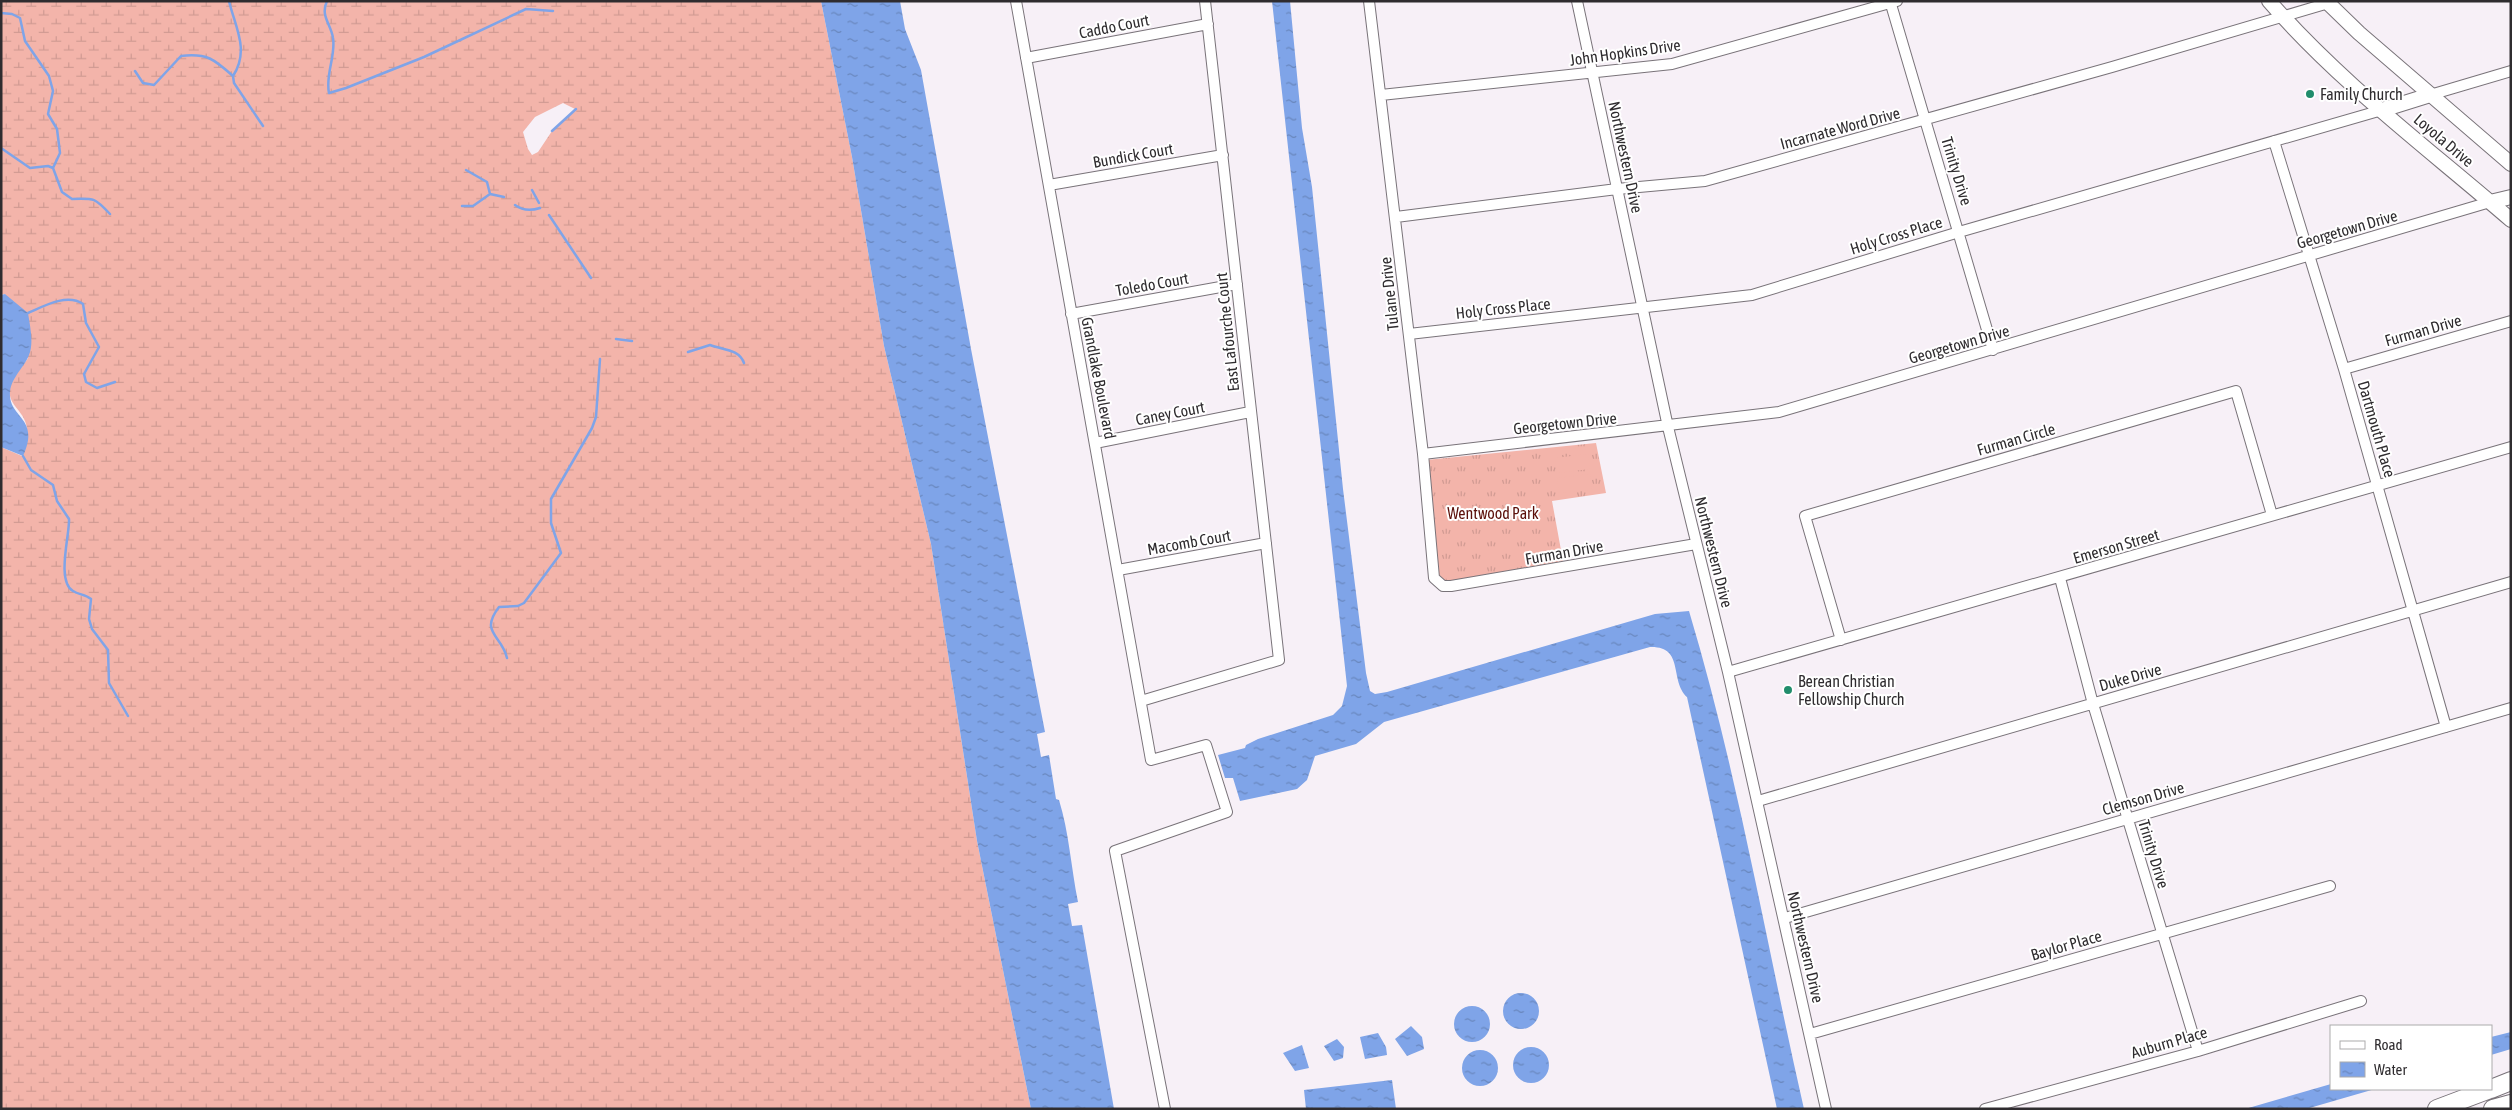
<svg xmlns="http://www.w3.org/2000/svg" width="2512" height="1110" viewBox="0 0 2512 1110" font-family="'Asap Condensed',sans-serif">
	<defs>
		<pattern id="grass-tufts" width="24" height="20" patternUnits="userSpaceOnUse" patternTransform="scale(1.25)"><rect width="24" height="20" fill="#f3b4aa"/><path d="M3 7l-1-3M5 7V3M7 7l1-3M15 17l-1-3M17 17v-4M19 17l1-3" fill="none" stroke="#d19b93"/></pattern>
		<pattern id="wetland-marsh" width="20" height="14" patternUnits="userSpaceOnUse" patternTransform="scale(1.25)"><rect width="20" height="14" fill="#f3b4aa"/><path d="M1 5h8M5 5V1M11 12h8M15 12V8" fill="none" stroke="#d19b93"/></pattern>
		<pattern id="water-ripples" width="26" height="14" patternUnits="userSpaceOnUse" patternTransform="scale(1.25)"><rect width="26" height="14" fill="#7fa4e8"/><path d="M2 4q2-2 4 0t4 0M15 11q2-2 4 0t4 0" fill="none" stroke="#6886bc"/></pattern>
	</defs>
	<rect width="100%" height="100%" fill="#f7f0f7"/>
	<path fill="url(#grass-tufts)" d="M1596,443L1606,493L1552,501L1563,561L1443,582L1439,575L1426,460Z"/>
	<path fill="url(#wetland-marsh)" fill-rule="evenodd" d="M1,1H821L852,157L884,346L931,544L977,841L1031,1109H1V447L22,456C25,446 29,434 26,424C22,408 3,403 12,381C16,373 23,366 28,358L5,294L1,295ZM563,103L575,109L552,131L538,152L532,155L528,149L523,132L535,117Z"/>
	<path fill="#f3b4aa" d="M1588,454L1590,469L1557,473L1555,458Z
		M1590,474L1592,490L1559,493L1557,478Z"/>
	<path fill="url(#water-ripples)" d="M821,1H900L905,29L921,70L971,349L1045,732L1037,734L1041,757L1049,755L1056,799L1059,800C1069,832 1071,867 1078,902L1068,904L1072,926L1082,925L1114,1109H1031L977,841L931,544L884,346L852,157Z
		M1272,1H1290L1302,128L1312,187L1343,489L1366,673L1370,691L1375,694L1387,692L1655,614L1689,611C1738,774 1766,943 1804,1109H1777L1687,697C1669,680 1685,646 1650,647L1384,722L1356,744L1315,756L1307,780L1297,789L1240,801L1233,778H1225L1218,755L1245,748L1246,745L1258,739L1333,715L1342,706L1347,686Z
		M5,294L28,313C30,326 34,343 29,355C23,370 9,379 10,396C11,418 40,419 23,456L1,447V295Z
		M1503 1011a18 18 0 1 1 36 0a18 18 0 1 1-36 0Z
		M1454 1024a18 18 0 1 1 36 0a18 18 0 1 1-36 0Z
		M1411,1026L1422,1037L1424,1049L1407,1056L1395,1039Z
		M2511,1032V1049L2491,1055V1037Z
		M1378,1033L1386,1047L1387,1055L1365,1059L1360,1037Z
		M1337,1039L1344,1047L1343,1058L1334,1061L1324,1046Z
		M1302,1045L1309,1068L1295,1071L1283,1053Z
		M1513 1065a18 18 0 1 1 36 0a18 18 0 1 1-36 0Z
		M1462 1068a18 18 0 1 1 36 0a18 18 0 1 1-36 0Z
		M1392,1080L1396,1109H1306L1304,1090Z
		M2331,1084V1089H2375L2306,1109H2245Z"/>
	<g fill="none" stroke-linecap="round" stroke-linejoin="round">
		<path stroke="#7fa4e8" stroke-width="2.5" d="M229,1C235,27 250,50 233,76
			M327,1C320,16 331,24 333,38C336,56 325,75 329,93L346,88L424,57L526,9L553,11
			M1,13L12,14L20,18L25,41L49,76L53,91L48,114L57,129L60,153L53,168L62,192L72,199C95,198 95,198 110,214
			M135,71L143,83L154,85L181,56C207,53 214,59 233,76L234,83L263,126
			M552,131L576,109
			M1,148L30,168L48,166L53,168
			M466,170L487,182L490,194
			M532,190L539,203
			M515,205C523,211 531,211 540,208
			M462,206H473L490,194L504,197
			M549,215L591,278
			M28,313C44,306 67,293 83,304L86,323L99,347L84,374L86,382L97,388L115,382
			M616,339L632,341
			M688,352L710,345C723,350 739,349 744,363
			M23,456L31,470L53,485L57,501L69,519C70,534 56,581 73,591C79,595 85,594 91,599L89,619L92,629L108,650L109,683L128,716
			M507,658C502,635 479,633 499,607L518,606L524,603L561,553L551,523V499L592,428L596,417L600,359"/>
		<g stroke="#797379" stroke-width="12">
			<path id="street" d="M1016,1L1151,760L1206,745L1227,812L1115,851L1165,1109
				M1369,1L1423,454L1434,578L1443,586H1451L1696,544
				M1577,1L1668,427L1728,672L1826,1109
				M1890,1L1993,350
				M1026,58L1208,24
				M1381,95L1672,64L1897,1
				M2430,95L2511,71
				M2274,141L2344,369L2446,727
				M1049,185L1223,155
				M1396,217L1617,189L1705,181L2112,67L2332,2
				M1071,314L1237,284
				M1409,334L1752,295L1959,232L2382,110
				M2344,369L2511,321
				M1095,443L1250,412
				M1423,454L1779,412L2490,202
				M1118,570L1266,543
				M2060,578L2093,704L2198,1051
				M1841,640L1805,516L2236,391L2272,515
				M1728,672L2511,447
				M1141,701L1279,660L1205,1
				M1758,801L2511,582
				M1785,918L2511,708
				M1810,1034L2330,886
				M1985,1109L2198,1051L2361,1001"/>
		</g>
		<g stroke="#797379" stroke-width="16">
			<path id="secondary" d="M2269,1C2340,83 2429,149 2511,220
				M2326,1L2359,33L2511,164
				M2382,110L2430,95
				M2490,202L2511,197"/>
		</g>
		<g stroke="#797379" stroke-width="20">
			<path id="highway" d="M2491,1089L2511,1081
				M2437,1109L2490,1089
				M2493,1109L2511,1104"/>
		</g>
		<use href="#street" stroke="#fff" stroke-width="10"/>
		<use href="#secondary" stroke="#fff" stroke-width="14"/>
		<use href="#highway" stroke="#fff" stroke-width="18"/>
	</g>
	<g fill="#218d6c" stroke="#fff" stroke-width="2">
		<circle cx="2310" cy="94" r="5"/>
		<circle cx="1788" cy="690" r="5"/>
	</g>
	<g text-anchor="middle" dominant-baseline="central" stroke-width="4" stroke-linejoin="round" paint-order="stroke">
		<g font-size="16" fill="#2f2c2f" stroke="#fff">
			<text transform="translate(1114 26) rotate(-11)">Caddo Court</text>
			<text transform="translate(1625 52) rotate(-8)">John Hopkins Drive</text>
			<text transform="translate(1840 128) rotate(-15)">Incarnate Word Drive</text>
			<text transform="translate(2444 140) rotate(40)">Loyola Drive</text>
			<text transform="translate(1133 155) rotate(-10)">Bundick Court</text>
			<text transform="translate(1626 157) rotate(78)">Northwestern Drive</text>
			<text transform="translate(1957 171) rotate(73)">Trinity Drive</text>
			<text transform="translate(2347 229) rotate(-16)">Georgetown Drive</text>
			<text transform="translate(1896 235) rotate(-17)">Holy Cross Place</text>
			<text transform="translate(1152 284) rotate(-10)">Toledo Court</text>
			<text transform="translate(1389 294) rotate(-96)">Tulane Drive</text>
			<text transform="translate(1503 308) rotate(-6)">Holy Cross Place</text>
			<text transform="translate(2423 330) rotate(-16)">Furman Drive</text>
			<text transform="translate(1227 332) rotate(-96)">East Lafourche Court</text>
			<text transform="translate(1959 344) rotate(-16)">Georgetown Drive</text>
			<text transform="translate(1099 378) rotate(79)">Grandlake Boulevard</text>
			<text transform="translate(1170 413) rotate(-11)">Caney Court</text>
			<text transform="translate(1565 423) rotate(-6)">Georgetown Drive</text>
			<text transform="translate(2377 429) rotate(74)">Dartmouth Place</text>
			<text transform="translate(2016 439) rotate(-16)">Furman Circle</text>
			<text transform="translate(1189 542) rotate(-10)">Macomb Court</text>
			<text transform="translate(2116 546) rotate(-16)">Emerson Street</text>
			<text transform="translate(1564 552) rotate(-10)">Furman Drive</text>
			<text transform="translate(1714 552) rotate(76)">Northwestern Drive</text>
			<text transform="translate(2130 677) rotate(-16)">Duke Drive</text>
			<text transform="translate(2143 798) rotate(-16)">Clemson Drive</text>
			<text transform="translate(2154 854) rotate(73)">Trinity Drive</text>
			<text transform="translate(2066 945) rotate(-16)">Baylor Place</text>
			<text transform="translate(1806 947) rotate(77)">Northwestern Drive</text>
			<text transform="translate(2169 1042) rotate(-16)">Auburn Place</text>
		</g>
		<g font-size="16" fill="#2f2c2f" stroke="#fff" text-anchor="start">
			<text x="2320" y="94">Family Church</text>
			<text x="1798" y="681">Berean Christian<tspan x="1798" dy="18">Fellowship Church</tspan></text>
		</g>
		<g font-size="16" fill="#5b0f09" stroke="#fff">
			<text x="1493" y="513">Wentwood Park</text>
		</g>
	</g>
	<rect width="2512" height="1110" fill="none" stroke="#2f2c2f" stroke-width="5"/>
	<rect x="2330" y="1025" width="162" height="65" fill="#ffffff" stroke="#acabac"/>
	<rect x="2340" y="1041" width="25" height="8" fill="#ffffff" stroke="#acabac"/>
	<text x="2374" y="1050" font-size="15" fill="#2f2c2f">Road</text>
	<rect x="2340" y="1062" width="25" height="15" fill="url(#water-ripples)" stroke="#acabac"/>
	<text x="2374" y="1075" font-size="15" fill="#2f2c2f">Water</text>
</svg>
